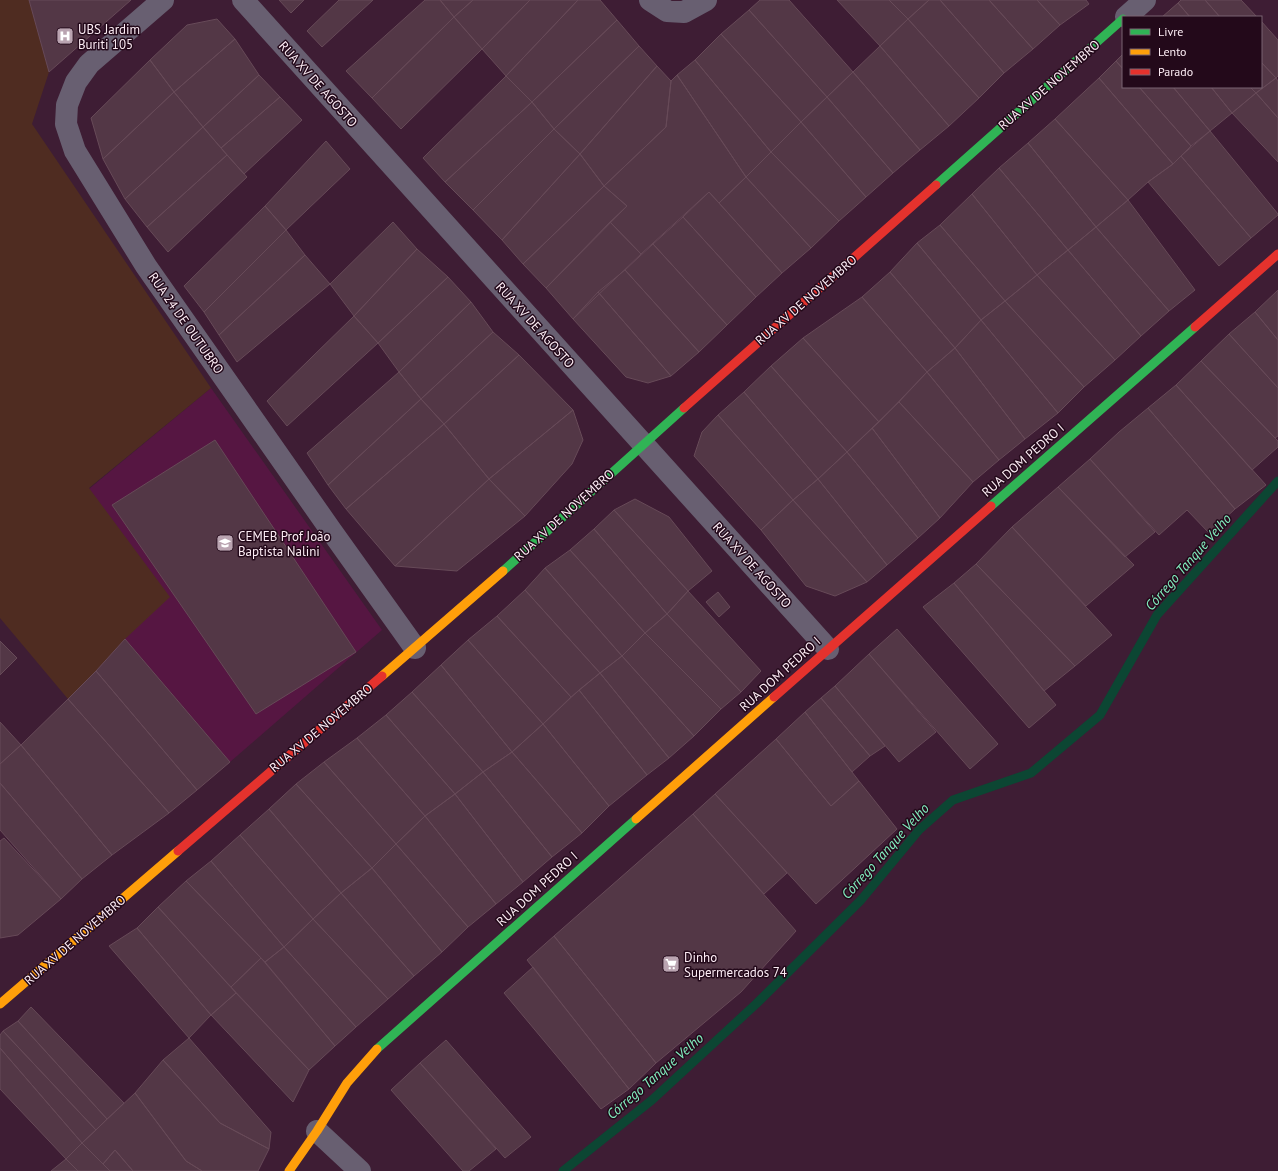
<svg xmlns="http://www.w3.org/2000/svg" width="1278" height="1171" viewBox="0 0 1278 1171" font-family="'PT Sans',sans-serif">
	<rect width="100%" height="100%" fill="#3e1d34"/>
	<path fill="#561642" d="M211,388L382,630L230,762L125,639L89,489Z"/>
	<path fill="#4f2c21" d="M0,0H29L49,72L32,124L211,388L89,488L170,597L125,639L96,671L68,699L0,618Z"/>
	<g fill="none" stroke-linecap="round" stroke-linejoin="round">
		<path stroke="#0c4633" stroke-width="9" d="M563,1171L652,1100L756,1004L861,900L919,830L953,800L1031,773L1100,715L1157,615L1278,481"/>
	</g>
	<path fill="#533746" stroke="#674a58" d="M29,0H131L49,72Z
		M279,0H304L291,13Z
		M339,0H373L322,47L307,31Z
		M425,0H440L454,17L372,98L346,71Z
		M440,0H473L454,17Z
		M473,0H530L482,49L454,17Z
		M530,0H578L506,76L482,49Z
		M578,0H600L617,20L532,102L506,76Z
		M760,0H789L853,72L827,97L749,10Z
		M837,0H889L908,19L880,46Z
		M889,0H929L908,19Z
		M929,0H940L1004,73L979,98L908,19Z
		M940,0H989L1033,49L1004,73Z
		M989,0H1037L1060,25L1033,49Z
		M1037,0H1086L1089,4L1060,25Z
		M1181,0H1205L1220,17H1190L1178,3Z
		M1205,0H1241L1257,17H1220Z
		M1178,3L1190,17H1162Z
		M749,10L827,97L801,122L721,34Z
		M454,17L482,49L401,129L372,98Z
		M217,19L235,39L174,92L150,60L187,25Z
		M908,19L979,98L949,126L880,46Z
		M617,20L639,46L554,129L532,102Z
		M1261,21L1278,40V76L1276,78L1261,62Z
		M721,34L801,122L771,152L695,60Z
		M235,39L259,75L203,127L174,92Z
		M639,46L657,66L580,154L554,129Z
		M880,46L949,126L920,150L853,72Z
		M1123,54V69L1116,61Z
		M150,60L174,92L103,159L91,118Z
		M695,60L771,152L746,177L677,75Z
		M1116,61L1123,69V87H1139L1191,146L1173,164L1099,78Z
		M1261,62L1276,78L1256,93L1250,87H1261Z
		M657,66L671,81L666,127L604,186L580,154Z
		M853,72L920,150L893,173L827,97Z
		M259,75L280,97L221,148L203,127Z
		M677,75L746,177L719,203L709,192L641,254L610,222L627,206L604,186L666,127L671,81Z
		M506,76L532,102L445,182L423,158Z
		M1099,78L1173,164L1148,182L1128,200L1055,119Z
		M1276,78L1278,81V118L1256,93Z
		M1139,87H1173L1210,131L1191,146Z
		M1173,87H1211L1232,113L1210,131Z
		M1211,87H1250L1256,93L1232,113Z
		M174,92L203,127L125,199L103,159Z
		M1256,93L1278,118V162L1232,113Z
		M280,97L302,120L244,174L221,148Z
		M827,97L893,173L866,197L801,122Z
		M532,102L554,129L473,210L445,182Z
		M1055,119L1128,200L1096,227L1028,143Z
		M801,122L866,197L839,221L771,152Z
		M203,127L227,155L147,227L125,199Z
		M554,129L580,154L502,240L473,210Z
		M1210,131L1278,214V215L1251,238L1181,156Z
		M326,141L350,169L286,230L265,206Z
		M1028,143L1096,227L1068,250L999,168Z
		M771,152L839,221L811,248L746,177Z
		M580,154L604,186L523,264L502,240Z
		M227,155L247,177L168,252L147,227Z
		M1181,156L1251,238L1219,266L1148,182L1173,164Z
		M999,168L1068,250L1037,275L972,194Z
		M746,177L811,248L782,273L719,203Z
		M604,186L627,206L546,288L523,264Z
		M709,192L782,273L756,297L683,217Z
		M972,194L1037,275L1005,301L940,225Z
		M1128,200L1195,290L1169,311L1096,227Z
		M265,206L286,230L204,312L184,286Z
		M683,217L756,297L727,325L653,244Z
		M393,222L417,249L354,316L330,284Z
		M610,222L641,254L573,319L546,288Z
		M940,225L1005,301L981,320L917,243Z
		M1096,227L1169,311L1141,336L1068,250Z
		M286,230L305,255L219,335L204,312Z
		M917,243L981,320L955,348L890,272Z
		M653,244L727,325L699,352L625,270Z
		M417,249L448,277L378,343L354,316Z
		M1068,250L1141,336L1115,360L1037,275Z
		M305,255L330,284L237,362L219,335Z
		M625,270L699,352L671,376L598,292Z
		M890,272L955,348L927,372L862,297Z
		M1037,275L1115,360L1084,387L1005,301Z
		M448,277L471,302L399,372L378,343Z
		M1278,290V340L1255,312Z
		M598,292L671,376L648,383L626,377L573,319Z
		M862,297L927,372L879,422L803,338Z
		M1005,301L1084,387L1058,413L981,320Z
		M471,302L493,332L421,399L399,372Z
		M1255,312L1278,340V388L1229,334Z
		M354,316L378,343L287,426L267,401Z
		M981,320L1058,413L1025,439L955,348Z
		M493,332L519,355L444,424L421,399Z
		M1229,334L1278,388V436L1275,438L1201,361Z
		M803,338L879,422L847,452L771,366Z
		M955,348L1025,439L999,460L927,372Z
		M519,355L573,410L489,479L444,424Z
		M1201,361L1278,441V447L1252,470L1176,385Z
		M771,366L847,452L818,479L744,392Z
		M399,372L421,399L328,485L307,453Z
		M927,372L999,460L973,482L899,402Z
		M1176,385L1266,485L1235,509L1148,408Z
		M744,392L818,479L793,500L718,415Z
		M421,399L444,424L346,509L328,485Z
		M899,402L973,482L940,518L872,428Z
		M1148,408L1235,509L1209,533L1187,510L1159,535L1090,459L1119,432Z
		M573,410L583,440L572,464L525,516L489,479Z
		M718,415L793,500L761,530L694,456L702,432Z
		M444,424L489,479L395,566L346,509Z
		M872,428L940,518L918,538L847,452Z
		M215,440L356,652L256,714L112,505Z
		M847,452L918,538L887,565L818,479Z
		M1090,459L1155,532L1125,557L1058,487Z
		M489,479L525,516L457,571L395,566Z
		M818,479L887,565L867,582L793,500Z
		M1058,487L1134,565L1086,606L1012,527Z
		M635,499L669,517L712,571L688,591L614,510Z
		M793,500L867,582L835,596L806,586L761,530Z
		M614,510L688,591L667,614L594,529Z
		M1012,527L1112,635L1075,666L976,564Z
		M594,529L667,614L645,633L570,550Z
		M570,550L645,633L622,656L545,568Z
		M976,564L1075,666L1044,691L954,583Z
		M545,568L622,656L600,673L525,590Z
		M954,583L1056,705L1029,728L923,607Z
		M525,590L600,673L571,697L497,616Z
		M688,591L761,671L741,692L667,614Z
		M718,592L730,607L719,617L706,602Z
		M667,614L741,692L721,709L645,633Z
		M497,616L571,697L543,724L468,640Z
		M897,629L998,744L970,769L869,654Z
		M645,633L721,709L694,736L622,656Z
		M125,639L230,762L197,790L96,671Z
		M468,640L543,724L512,752L441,665Z
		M0,641L17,658L0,675Z
		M869,654L936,732L899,762L835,686Z
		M622,656L694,736L669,758L600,673Z
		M441,665L512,752L483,772L412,692Z
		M96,671L197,790L169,813L68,699Z
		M600,673L669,758L647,775L579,690Z
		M835,686L885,746L870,756L821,698Z
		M579,690L647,775L609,806L543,724Z
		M412,692L483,772L455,794L386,715Z
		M821,698L870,756L852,772L805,712Z
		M68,699L169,813L112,855L21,745Z
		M805,712L859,781L831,806L776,739Z
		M386,715L455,794L425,816L357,738Z
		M0,722L21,745L0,764Z
		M543,724L609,806L582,833L512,752Z
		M357,738L425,816L396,844L324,762Z
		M776,739L831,806L859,781L897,829L816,904L715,794Z
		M21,745L112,855L82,879L0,783V764Z
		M512,752L582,833L552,857L483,772Z
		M324,762L396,844L372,868L296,784Z
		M483,772L552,857L523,882L455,794Z
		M0,783L82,879L61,899L0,830Z
		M296,784L372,868L341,893L269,809Z
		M455,794L523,882L496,904L425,816Z
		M715,794L787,873L764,894L693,814Z
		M269,809L341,893L313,919L240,835Z
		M693,814L796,931L741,992L656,1063L554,936Z
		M425,816L496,904L468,927L396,844Z
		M240,835L313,919L284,947L211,861Z
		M4,838L61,899L18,935L0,938V841Z
		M396,844L468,927L442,952L372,868Z
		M211,861L284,947L265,962L186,881Z
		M372,868L442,952L414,976L341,893Z
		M186,881L261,958L231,987L158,907Z
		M341,893L414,976L388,999L313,919Z
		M158,907L236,993L211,1015L137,928Z
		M313,919L388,999L356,1027L284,947Z
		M137,928L211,1015L189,1038L109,946Z
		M554,936L656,1063L629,1089L527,960Z
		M284,947L356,1027L335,1046L265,962Z
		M261,958L335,1046L309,1070L231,987Z
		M533,967L629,1089L601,1109L504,993Z
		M236,993L309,1070L293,1102L211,1015Z
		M31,1007L124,1103L107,1119L18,1021Z
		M18,1021L107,1119L96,1130L3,1031Z
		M3,1031L96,1130L82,1143L0,1048V1035Z
		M189,1038L271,1132L269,1149L220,1123L163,1060Z
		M446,1040L531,1137L505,1158L420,1063Z
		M0,1048L82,1143L66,1159L0,1089Z
		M163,1060L220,1123L269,1149L258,1171H202L186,1161L135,1093Z
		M420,1063L496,1149L469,1171H463L391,1090Z
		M135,1093L186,1161L202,1171H133L115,1150L103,1164L82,1143Z
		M82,1143L110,1171H78L66,1159Z
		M115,1150L133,1171H110L103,1164Z
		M66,1159L78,1171H51Z"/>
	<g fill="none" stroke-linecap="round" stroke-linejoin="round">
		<path stroke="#685f71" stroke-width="22" d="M163,0L89,64L76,82L67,105L66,124L75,151L146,266L330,529L415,648
			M243,0L828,649
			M650,0L667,11L684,12L706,0
			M1126,17L1145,0
			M317,1131L360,1171"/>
		<path stroke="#30b455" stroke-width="9" d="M936,185L1123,19
			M991,506L1195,327
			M503,571L684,408
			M377,1049L636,819"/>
		<path stroke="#ff9f0a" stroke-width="9" d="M382,676L503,571
			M636,819L774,697
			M0,1004L178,851
			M289,1171L317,1131L347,1083L377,1049"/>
		<path stroke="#e5322d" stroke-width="9" d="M1195,327L1278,254
			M684,408L936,185
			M774,697L991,506
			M178,851L382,676"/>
	</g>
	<defs>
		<g id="hospital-square" transform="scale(0.9)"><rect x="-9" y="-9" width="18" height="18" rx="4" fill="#baa4b1" stroke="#23091a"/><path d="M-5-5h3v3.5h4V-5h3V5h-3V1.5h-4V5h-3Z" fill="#fff"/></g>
		<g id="school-square" transform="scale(0.9)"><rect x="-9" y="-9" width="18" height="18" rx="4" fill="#baa4b1" stroke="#23091a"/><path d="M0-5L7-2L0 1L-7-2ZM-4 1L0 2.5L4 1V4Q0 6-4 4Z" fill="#fff"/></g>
		<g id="supermarket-square" transform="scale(0.9)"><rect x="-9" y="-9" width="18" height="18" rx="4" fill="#baa4b1" stroke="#23091a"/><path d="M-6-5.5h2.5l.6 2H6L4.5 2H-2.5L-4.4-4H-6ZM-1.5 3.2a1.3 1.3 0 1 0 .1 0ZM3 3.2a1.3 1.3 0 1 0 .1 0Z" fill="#fff"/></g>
	</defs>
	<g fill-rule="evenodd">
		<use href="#hospital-square" x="65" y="36"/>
		<use href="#school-square" x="225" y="543"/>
		<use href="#supermarket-square" x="671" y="964"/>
	</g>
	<g text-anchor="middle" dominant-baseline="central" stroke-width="3" stroke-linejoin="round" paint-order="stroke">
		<g font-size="13" fill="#fdedf5" stroke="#23091a" text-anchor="start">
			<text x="78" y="29">UBS Jardim<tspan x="78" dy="15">Buriti 105</tspan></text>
			<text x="238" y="536">CEMEB Prof João<tspan x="238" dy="15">Baptista Nalini</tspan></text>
			<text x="684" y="957">Dinho<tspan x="684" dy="15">Supermercados 74</tspan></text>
		</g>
		<g font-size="13" fill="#fdedf5" stroke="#23091a">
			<text transform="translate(318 84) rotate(48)">RUA XV DE AGOSTO</text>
			<text transform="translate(1049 85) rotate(-41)">RUA XV DE NOVEMBRO</text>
			<text transform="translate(806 300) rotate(-41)">RUA XV DE NOVEMBRO</text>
			<text transform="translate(186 323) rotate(55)">RUA 24 DE OUTUBRO</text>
			<text transform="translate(535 325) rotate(48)">RUA XV DE AGOSTO</text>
			<text transform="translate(1023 460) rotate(-41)">RUA DOM PEDRO I</text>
			<text transform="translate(564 515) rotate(-42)">RUA XV DE NOVEMBRO</text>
			<text transform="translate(752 565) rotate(48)">RUA XV DE AGOSTO</text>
			<text transform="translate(780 674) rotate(-42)">RUA DOM PEDRO I</text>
			<text transform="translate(321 728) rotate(-40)">RUA XV DE NOVEMBRO</text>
			<text transform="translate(537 889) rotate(-42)">RUA DOM PEDRO I</text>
			<text transform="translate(75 940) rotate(-41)">RUA XV DE NOVEMBRO</text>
		</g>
		<g font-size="14" font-style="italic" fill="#82efbf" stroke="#23091a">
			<text transform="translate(1188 562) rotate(-49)">Córrego Tanque Velho</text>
			<text transform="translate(885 851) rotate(-48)">Córrego Tanque Velho</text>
			<text transform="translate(655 1076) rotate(-41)">Córrego Tanque Velho</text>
		</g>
	</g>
	<rect x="1122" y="16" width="140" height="72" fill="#23091a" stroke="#7a6472"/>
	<rect x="1130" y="29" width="20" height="6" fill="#30b455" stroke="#7a6472"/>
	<text x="1158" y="36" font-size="12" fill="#fdedf5">Livre</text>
	<rect x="1130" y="49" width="20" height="6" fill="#ff9f0a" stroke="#7a6472"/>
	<text x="1158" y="56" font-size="12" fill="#fdedf5">Lento</text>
	<rect x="1130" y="69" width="20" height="6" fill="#e5322d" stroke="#7a6472"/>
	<text x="1158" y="76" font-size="12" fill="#fdedf5">Parado</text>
</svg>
